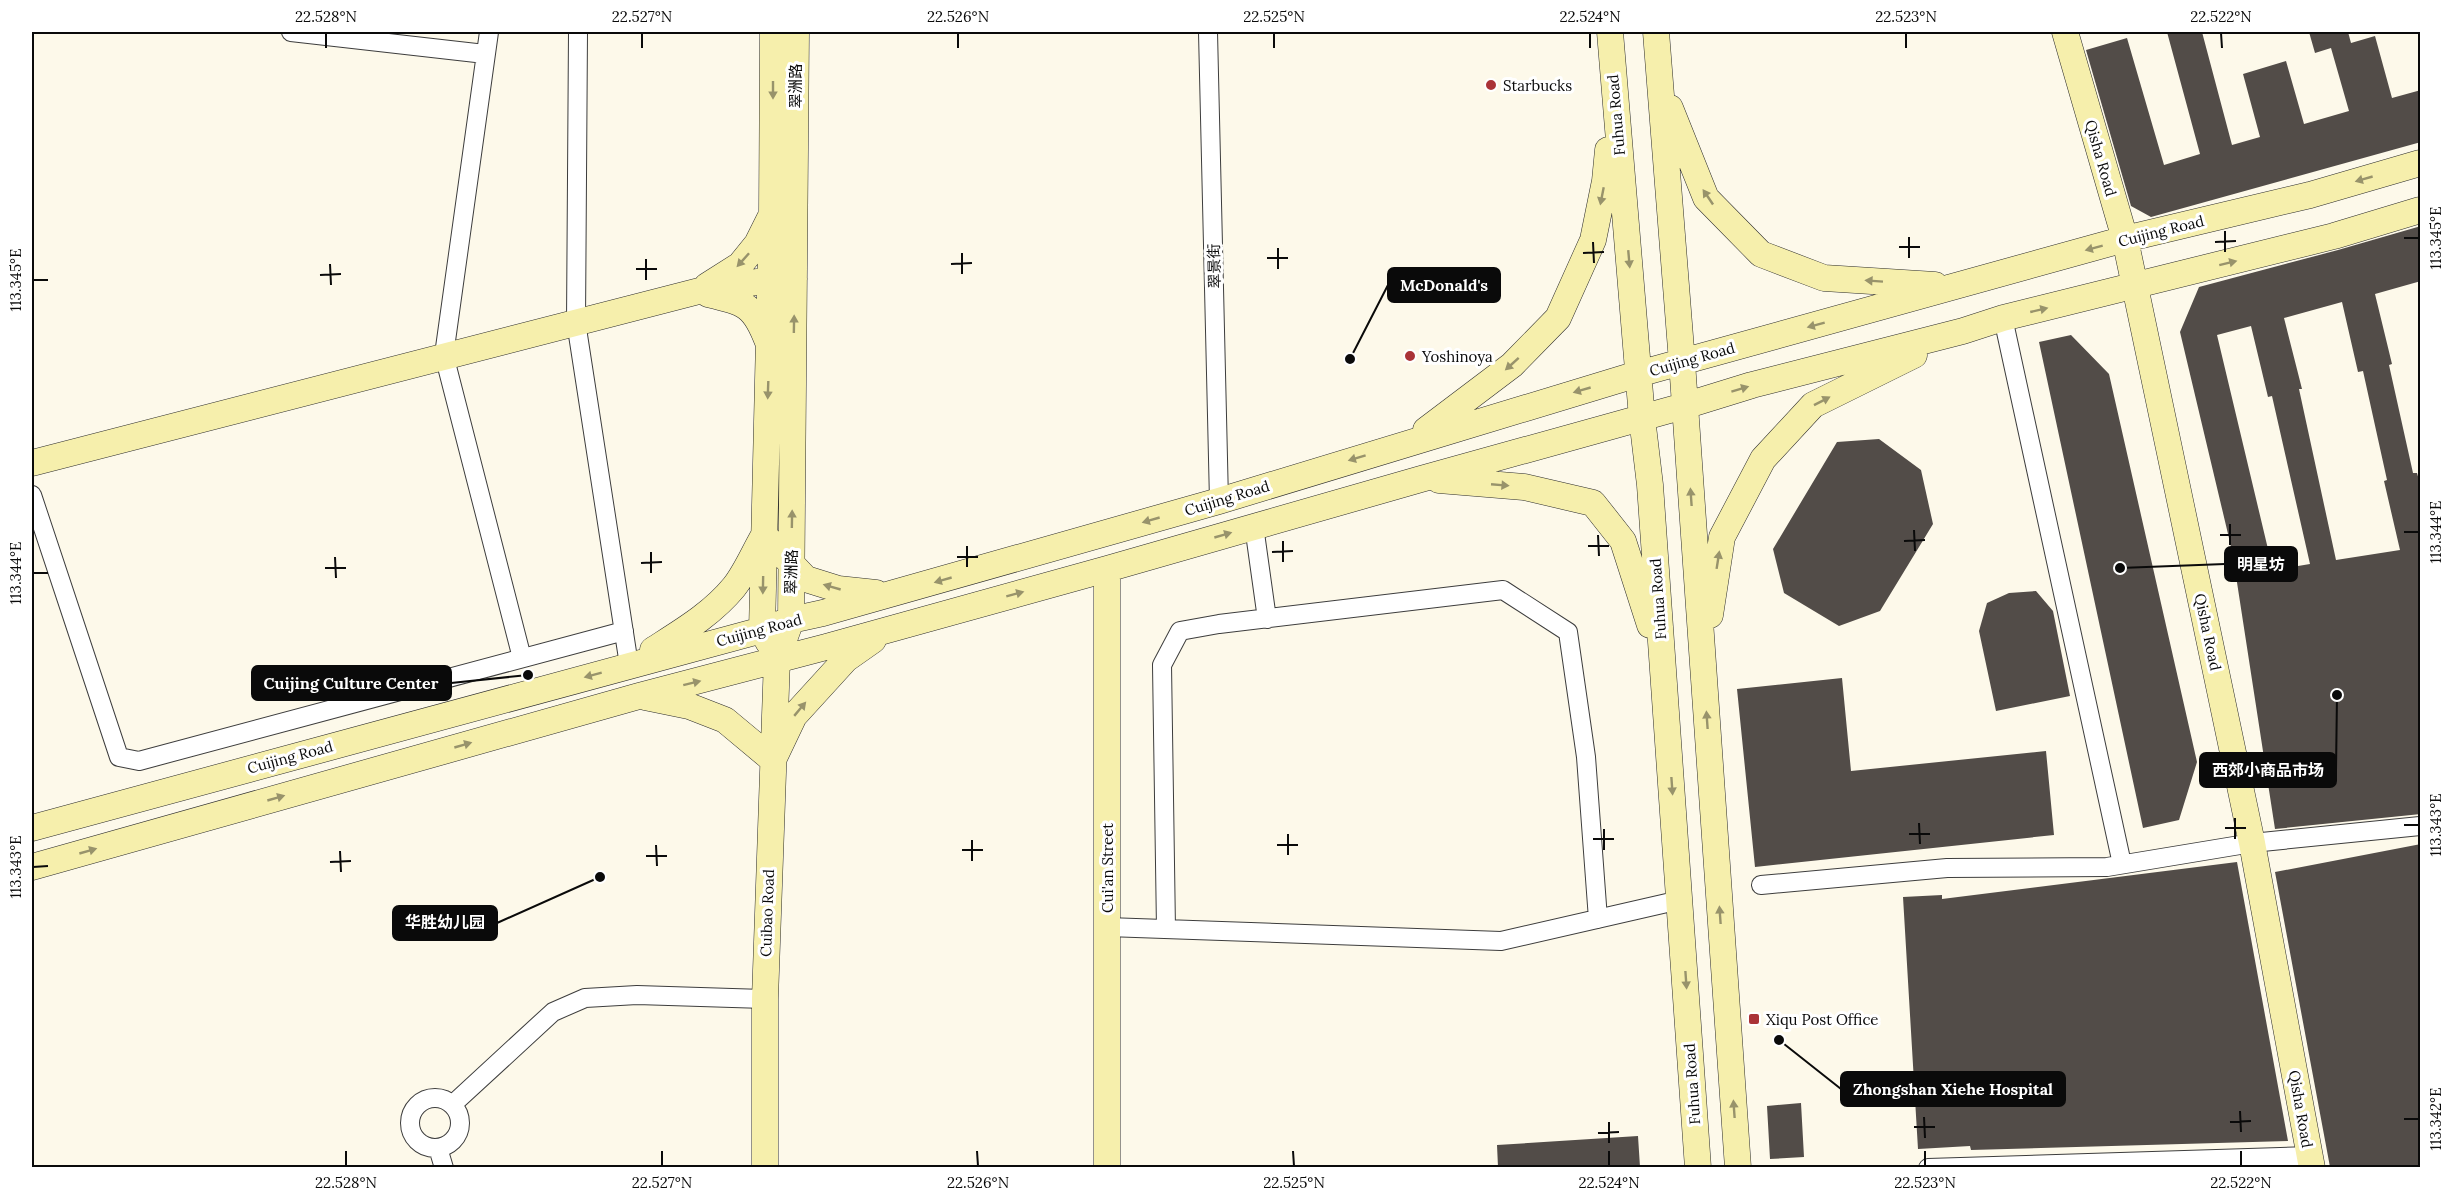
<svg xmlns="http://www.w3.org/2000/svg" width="2452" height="1199" viewBox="0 0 2452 1199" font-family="Lora,'Noto Sans SC',serif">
	<rect width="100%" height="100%" fill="#fdf9ea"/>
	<path fill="#524c48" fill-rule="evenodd" d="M2167,32H2202L2232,145L2260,137L2243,74L2286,61L2304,124L2349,111L2331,48L2315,53L2309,32H2348L2351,43L2375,36L2392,98L2421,90V142L2151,217L2131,206L2086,50L2127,38L2164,165L2200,154Z
		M2421,226V281L2375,294L2392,364L2389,365L2413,473H2417L2421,487V814L2275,829L2236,576H2238L2180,332L2199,287L2338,250ZM2342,302L2358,372L2363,371L2387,480L2384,481L2400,550L2336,560L2299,389H2302L2284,318ZM2251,326L2268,397L2272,396L2310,564L2273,570L2217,335Z
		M2071,335L2109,374L2197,762L2179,820L2143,828L2039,342Z
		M1879,439L1921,470L1933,524L1880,611L1839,626L1784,593L1773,549L1837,442Z
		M2036,591L2053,611L2070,696L1996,711L1979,631L1987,603L2009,593Z
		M1842,678L1851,771L2046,751L2054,835L1755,867L1737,689Z
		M2421,844V1167H2330L2275,872Z
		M2237,862L2288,1141L1971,1150L1970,1146L1918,1149L1903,897L1942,895V899Z
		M1801,1103L1804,1157L1770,1159L1767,1106Z
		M1638,1136L1640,1167H1498L1497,1145Z"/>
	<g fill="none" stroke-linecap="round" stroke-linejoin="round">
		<g stroke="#3d3d3d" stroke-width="20">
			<path id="street" d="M291,32L485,54
				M489,32L444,355L522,658
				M578,32L576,322L629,665
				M1208,32L1219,501
				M2003,318L2122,864
				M32,495L119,757L139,761L624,631
				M1254,526L1267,619
				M1761,885L1947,868L2107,867L2252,843L2420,826
				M1107,927L1501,941L1680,900
				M1166,929L1162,665L1180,631L1219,624L1503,590L1568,632L1586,757L1598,919
				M410 1123a25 25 0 1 1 50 0a25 25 0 1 1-50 0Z
				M452,1105L553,1012L585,998L637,995L765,999
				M438,1148L444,1168
				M1928,1168L2310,1156"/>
		</g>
		<g stroke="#2c2c2c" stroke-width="27">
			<path id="secondary" d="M1610,32L1642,418L1650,485L1698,1168
				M1656,32L1682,362L1738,1168
				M2065,32L2125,239L2252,843L2312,1168
				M1670,108L1706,198L1761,254L1824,278L1935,285
				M707,286L740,265L757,244L770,218
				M708,294C746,303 754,305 768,342
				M1426,430L1512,365L1558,318L1593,240L1605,181L1608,150
				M32,463L699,291L770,280L794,279
				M1439,480L1524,487L1593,503L1623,541L1650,625
				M1107,569V1168
				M1710,615L1722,537L1763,459L1813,405L1914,355
				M769,643L762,630L772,214L773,32
				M653,650C681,632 712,614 734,587C746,572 754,552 764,535L806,579L838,589L876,593
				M645,697L689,706L725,720L773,760L794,716L846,659L873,640
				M32,828L762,630L791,620L823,613L1219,501L1638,374L2125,239L2310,195L2420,163
				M32,867L639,696L826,647L1107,569L1421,479L1684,406L1752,385L1963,331L2003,318L2334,236L2420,210
				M765,1168V999L777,659L791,620L796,32"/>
		</g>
		<use href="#street" stroke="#fff" stroke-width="18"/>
		<use href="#secondary" stroke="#f6efac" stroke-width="26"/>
	</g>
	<defs><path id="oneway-solid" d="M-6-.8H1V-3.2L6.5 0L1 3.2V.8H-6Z" transform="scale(1.5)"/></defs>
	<g fill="#98936b">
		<use href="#oneway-solid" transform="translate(773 90) rotate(90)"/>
		<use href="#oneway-solid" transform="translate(2364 179) rotate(164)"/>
		<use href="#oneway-solid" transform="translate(1602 196) rotate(101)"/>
		<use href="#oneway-solid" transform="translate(1708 197) rotate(-124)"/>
		<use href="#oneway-solid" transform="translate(2094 248) rotate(165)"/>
		<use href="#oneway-solid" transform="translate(1629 259) rotate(85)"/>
		<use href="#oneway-solid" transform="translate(743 260) rotate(132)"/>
		<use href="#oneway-solid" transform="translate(2228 263) rotate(-14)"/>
		<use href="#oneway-solid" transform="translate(1874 281) rotate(-176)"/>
		<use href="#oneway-solid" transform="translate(2039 310) rotate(-13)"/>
		<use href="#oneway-solid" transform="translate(794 324) rotate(-89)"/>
		<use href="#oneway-solid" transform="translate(1816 325) rotate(165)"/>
		<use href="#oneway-solid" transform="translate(1512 364) rotate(138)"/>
		<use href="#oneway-solid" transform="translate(1740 389) rotate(-17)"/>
		<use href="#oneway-solid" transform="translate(768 390) rotate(92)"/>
		<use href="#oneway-solid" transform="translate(1582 390) rotate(164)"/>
		<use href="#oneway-solid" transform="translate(1822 401) rotate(-27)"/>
		<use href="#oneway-solid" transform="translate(1357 458) rotate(163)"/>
		<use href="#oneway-solid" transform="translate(1500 485) rotate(5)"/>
		<use href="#oneway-solid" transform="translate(1691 497) rotate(-94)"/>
		<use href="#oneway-solid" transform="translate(792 519) rotate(-89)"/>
		<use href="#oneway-solid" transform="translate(1151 520) rotate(164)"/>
		<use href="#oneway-solid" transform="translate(1223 535) rotate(-16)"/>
		<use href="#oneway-solid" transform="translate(1718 560) rotate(-81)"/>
		<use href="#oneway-solid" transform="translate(943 580) rotate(164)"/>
		<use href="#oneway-solid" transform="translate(763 585) rotate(91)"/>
		<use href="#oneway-solid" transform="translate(832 587) rotate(-164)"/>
		<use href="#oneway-solid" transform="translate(1015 594) rotate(-15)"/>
		<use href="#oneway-solid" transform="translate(593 675) rotate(165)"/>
		<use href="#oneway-solid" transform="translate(692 683) rotate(-14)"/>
		<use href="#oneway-solid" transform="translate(800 709) rotate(-50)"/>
		<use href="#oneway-solid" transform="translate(1707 720) rotate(-94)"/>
		<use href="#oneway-solid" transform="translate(463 745) rotate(-16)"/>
		<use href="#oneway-solid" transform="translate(1672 786) rotate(86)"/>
		<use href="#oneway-solid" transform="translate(276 798) rotate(-16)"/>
		<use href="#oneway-solid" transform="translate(88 851) rotate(-16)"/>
		<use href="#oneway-solid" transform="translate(1720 915) rotate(-94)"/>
		<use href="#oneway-solid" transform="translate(1686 980) rotate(86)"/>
		<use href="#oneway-solid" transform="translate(1734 1109) rotate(-94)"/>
	</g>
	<path fill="none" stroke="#0a0a0a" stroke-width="2" d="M326,33V48M642,33V48M958,33V48M1274,33V48M1590,33V48M1906,33V48M2221,33L2222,48M2225,231V252M1909,237V258M2404,238H2419M1593,242L1594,263M2215,242L2236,241M1899,247H1920M1278,248V269M962,253V274M1583,253L1604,252M1267,258H1288M646,259V280M330,264L331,285M951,264L972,263M636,269H657M320,275L341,274M33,280H48M2230,524V545M1914,530L1915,551M2404,532H2419M1598,535L1599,556M2220,535H2241M1283,541V562M1904,541L1925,540M967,546V567M1588,546H1609M651,552V573M1272,552L1293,551M335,557L336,578M957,557H978M641,563L662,562M325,568H346M33,573H48M2235,818V839M1919,823L1920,844M2404,825H2419M2225,828H2246M1604,829V850M1288,834V855M1909,834H1930M1593,839H1614M972,840V861M656,845L657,866M1277,845H1298M962,850H983M340,851L341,872M646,856H667M330,862L351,861M33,867L48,866M2240,1111L2241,1132M1924,1117L1925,1138M2404,1119H2419M1609,1122V1143M2230,1122L2251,1121M1914,1127H1935M1598,1133L1619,1132M346,1151V1166M662,1151V1166M977,1151L978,1166M1293,1151L1294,1166M1609,1151V1166M1925,1151V1166M2241,1151V1166"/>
	<g fill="#aa3337" stroke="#fff" stroke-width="2">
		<circle cx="1491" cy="85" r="6"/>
		<circle cx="1410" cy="356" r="6"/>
		<rect x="1748" y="1013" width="12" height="12" rx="3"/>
	</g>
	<g text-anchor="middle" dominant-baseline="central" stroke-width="6" stroke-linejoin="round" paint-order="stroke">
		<g font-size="15" fill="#0a0a0a" stroke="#fff" text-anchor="start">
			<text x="1503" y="85">Starbucks</text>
			<text x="1422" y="356">Yoshinoya</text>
			<text x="1766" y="1019">Xiqu Post Office</text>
		</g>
		<g font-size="15" fill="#0a0a0a" stroke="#fff">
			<text transform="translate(795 86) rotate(-90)">翠洲路</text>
			<text transform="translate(1616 115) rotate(-95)">Fuhua Road</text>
			<text transform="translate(2101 158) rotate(74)">Qisha Road</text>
			<text transform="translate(2161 231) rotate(-14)">Cuijing Road</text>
			<text transform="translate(1214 266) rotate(-91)">翠景街</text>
			<text transform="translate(1692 359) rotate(-16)">Cuijing Road</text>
			<text transform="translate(1227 498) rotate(-17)">Cuijing Road</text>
			<text transform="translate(791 572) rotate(-89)">翠洲路</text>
			<text transform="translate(1658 599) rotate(-94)">Fuhua Road</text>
			<text transform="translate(759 630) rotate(-15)">Cuijing Road</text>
			<text transform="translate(2208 632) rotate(78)">Qisha Road</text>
			<text transform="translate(290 757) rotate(-15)">Cuijing Road</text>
			<text transform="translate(1107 868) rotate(-90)">Cui'an Street</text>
			<text transform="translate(767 913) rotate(-88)">Cuibao Road</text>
			<text transform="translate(1692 1084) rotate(-94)">Fuhua Road</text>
			<text transform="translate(2301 1109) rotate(80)">Qisha Road</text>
		</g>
	</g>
	<path fill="none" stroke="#0a0a0a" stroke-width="2" d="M1350 359L1388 285M2120 568L2225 564M528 675L451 683M2337 695L2336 770M600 877L497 923M1779 1040L1841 1089"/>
	<g fill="#0a0a0a" stroke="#fff" stroke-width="2">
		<circle cx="1350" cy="359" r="6"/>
		<circle cx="2120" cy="568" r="6"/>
		<circle cx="528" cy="675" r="6"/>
		<circle cx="2337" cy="695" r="6"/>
		<circle cx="600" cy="877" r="6"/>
		<circle cx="1779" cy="1040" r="6"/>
	</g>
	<g fill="#0a0a0a" stroke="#0a0a0a" stroke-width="2">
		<rect x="1388" y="268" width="112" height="34" rx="6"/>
		<rect x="2225" y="547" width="72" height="34" rx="6"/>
		<rect x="252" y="666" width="199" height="34" rx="6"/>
		<rect x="2200" y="753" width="136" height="34" rx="6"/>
		<rect x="393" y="906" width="104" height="34" rx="6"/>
		<rect x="1841" y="1072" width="224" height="34" rx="6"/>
	</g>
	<g font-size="16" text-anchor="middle" font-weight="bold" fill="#fff">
		<text x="1444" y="291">McDonald's</text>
		<text x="2261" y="570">明星坊</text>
		<text x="351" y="689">Cuijing Culture Center</text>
		<text x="2268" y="776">西郊小商品市场</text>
		<text x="445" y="928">华胜幼儿园</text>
		<text x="1953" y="1095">Zhongshan Xiehe Hospital</text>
	</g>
	<rect width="2452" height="1199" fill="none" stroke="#ffffff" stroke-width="66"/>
	<rect x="33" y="33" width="2386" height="1133" fill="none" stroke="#0a0a0a" stroke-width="2"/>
	<g font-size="15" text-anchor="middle" fill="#0a0a0a">
		<text x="326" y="22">22.528°N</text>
		<text x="642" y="22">22.527°N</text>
		<text x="958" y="22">22.526°N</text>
		<text x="1274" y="22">22.525°N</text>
		<text x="1590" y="22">22.524°N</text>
		<text x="1906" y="22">22.523°N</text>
		<text x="2221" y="22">22.522°N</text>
		<text transform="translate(2436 238) rotate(-90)" y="5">113.345°E</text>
		<text transform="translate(16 280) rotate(-90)" y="5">113.345°E</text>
		<text transform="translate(2436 532) rotate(-90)" y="5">113.344°E</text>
		<text transform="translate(16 573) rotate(-90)" y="5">113.344°E</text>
		<text transform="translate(2436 825) rotate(-90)" y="5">113.343°E</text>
		<text transform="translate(16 867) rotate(-90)" y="5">113.343°E</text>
		<text transform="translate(2436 1119) rotate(-90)" y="5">113.342°E</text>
		<text x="346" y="1188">22.528°N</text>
		<text x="662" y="1188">22.527°N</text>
		<text x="978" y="1188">22.526°N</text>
		<text x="1294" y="1188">22.525°N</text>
		<text x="1609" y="1188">22.524°N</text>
		<text x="1925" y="1188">22.523°N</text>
		<text x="2241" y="1188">22.522°N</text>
	</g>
</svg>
